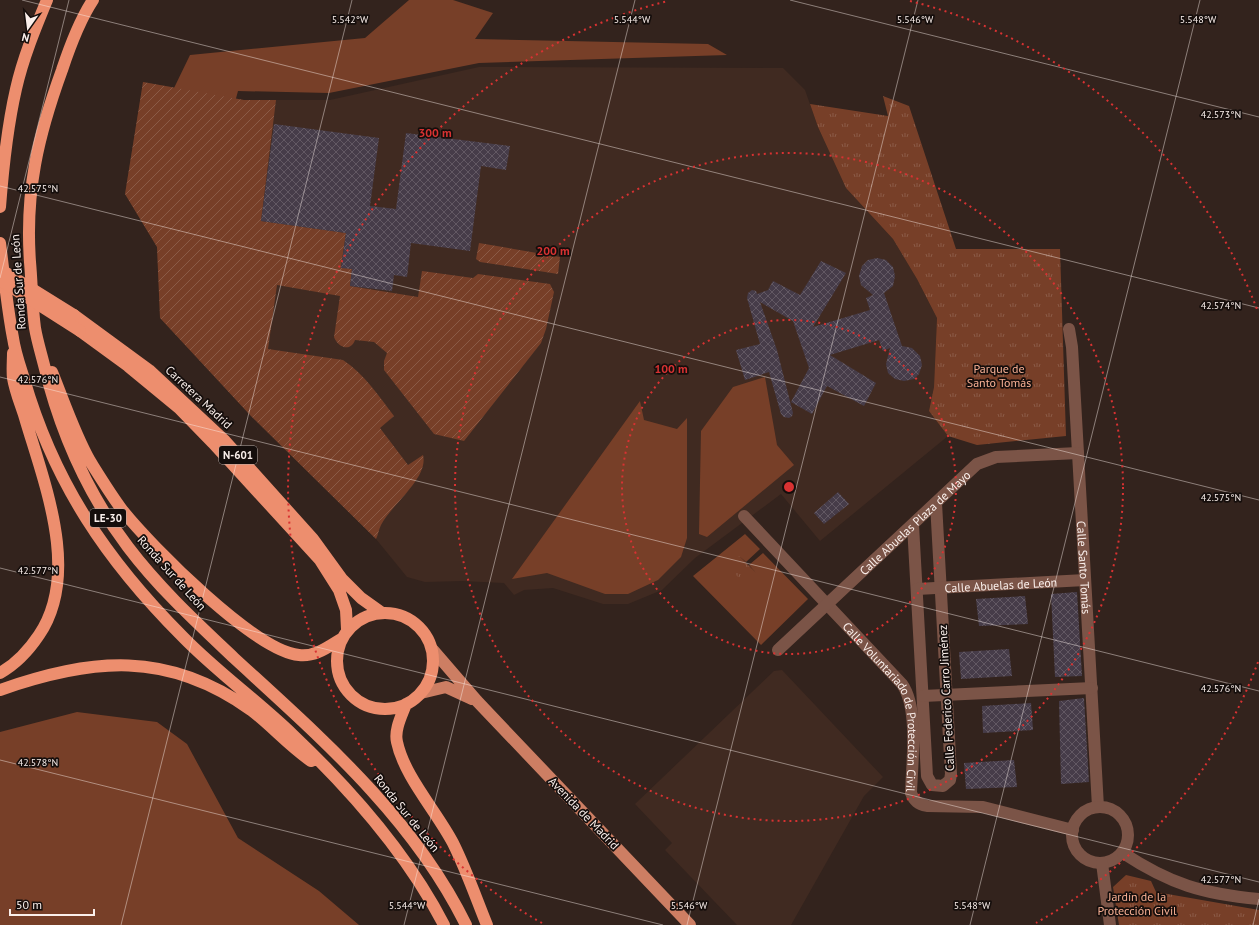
<svg xmlns="http://www.w3.org/2000/svg" width="1259" height="925" viewBox="0 0 1259 925" font-family="'PT Sans',sans-serif">
	<defs>
		<pattern id="park-tufts" width="24" height="20" patternUnits="userSpaceOnUse"><rect width="24" height="20" fill="#773f28"/><path d="M3 7l-1-3M5 7V3M7 7l1-3M15 17l-1-3M17 17v-4M19 17l1-3" fill="none" stroke="#8b5b47"/></pattern>
		<pattern id="garden-furrows" width="10" height="10" patternUnits="userSpaceOnUse"><rect width="10" height="10" fill="#773f28"/><path d="M-1 1l2-2M0 10L10 0M9 11l2-2" fill="none" stroke="#8b5b47"/></pattern>
		<pattern id="building-cross-hatch" width="8" height="8" patternUnits="userSpaceOnUse"><rect width="8" height="8" fill="#463c49"/><path d="M0 0l8 8M0 8l8-8" fill="none" stroke="#625863"/></pattern>
	</defs>
	<rect width="100%" height="100%" fill="#33231d"/>
	<path fill="#402a21" d="M479,67L783,68L805,90L818,127L846,188L893,239L917,279L937,318L934,387L929,411L948,436L820,541L781,494L695,558L662,590L628,604H603L553,588L524,590L514,595L504,583L462,581L425,582L407,577L376,539L250,415L160,318L157,247L125,194L143,82L244,100H330Z
		M782,670L883,777L864,796L791,925H737L665,850L672,843L635,804L774,671Z"/>
	<path fill="#773f28" d="M409,0H453L493,13L475,39L708,44L727,55L479,63L329,93L238,91L208,202L144,150L190,55L365,38Z
		M765,377L777,445L794,465L707,537L699,534L701,431L733,387Z
		M640,401L644,420L677,429L687,418V538L681,557L658,580L628,594H605L547,573L512,579Z
		M745,534L760,549L746,562L739,556L756,573L749,565L763,553L808,599L761,645L693,576Z
		M77,712L157,722L187,744L238,838L319,891L359,925H0V732Z"/>
	<path fill="url(#park-tufts)" d="M883,96L909,106L956,249H1060L1066,436L977,445L948,436L929,411L934,387L937,318L917,279L893,239L846,188L818,127L810,104L888,116Z
		M739,556L756,573L745,584L728,567Z
		M1126,875L1151,881L1156,892L1259,910V925H1119L1113,887Z"/>
	<path fill="url(#garden-furrows)" d="M143,82L244,100H276L261,221L346,233L341,267L352,269L350,286L418,297L422,271L473,278L478,274L550,284L554,292L546,329L541,343L464,441L434,434L384,370V361L387,353L374,342L355,340C351,352 338,348 334,337L340,296L277,285L268,349L343,360C364,374 379,396 394,416L380,428L408,465L423,455C429,478 391,505 381,525C379,529 378,535 376,539L250,415L160,318L157,247L125,194Z
		M479,243L560,257L558,274L480,262L476,259Z"/>
	<path fill="url(#building-cross-hatch)" d="M274,124L379,138L370,206L396,209L406,133L510,146L506,170L481,166L470,251L411,243L407,277L394,275L392,291L350,286L352,269L341,268L346,233L261,221Z
		M877,258L886,260L893,267L895,276L893,286L884,293L902,346L912,348L920,356L922,365L919,374L914,379L904,381L895,379L888,373L886,364L890,348L883,351L879,340L830,355L876,383L864,406L827,386L812,414L791,402L809,368L793,321L760,302L777,350L793,413L792,416L789,418L784,417L781,414L769,372L745,380L736,350L760,344L747,298L748,293L752,290L756,291L757,294L768,290L773,281L800,295L821,261L846,273L813,327L870,310L866,298L873,295L861,285L859,276L862,266L868,260Z
		M838,492L849,504L824,524L814,513Z
		M1077,592L1082,676L1055,677L1051,594Z
		M1025,596L1028,624L979,626L976,599Z
		M1009,649L1012,676L961,679L959,652Z
		M1084,698L1089,782L1061,784L1059,701Z
		M1031,703L1033,730L983,733L982,706Z
		M1014,760L1017,787L966,789L964,763Z"/>
	<g fill="none" stroke-linecap="round" stroke-linejoin="round">
		<g stroke="#7b5447" stroke-width="12">
			<path id="s1" d="M1069,329L1072,347L1098,807"/>
			<path id="s2" d="M744,516L902,684C919,708 912,762 911,793C914,801 918,804 927,806L983,807L1073,830"/>
			<path d="M913,525L927,776L932,785L943,786L950,780L951,774L936,503"/>
			<path id="s3" d="M917,589L1085,580"/>
			<path id="s4" d="M778,650L977,464L996,457L1078,453"/>
			<path d="M923,696L1092,688"/>
			<circle cx="1100" cy="835" r="28"/>
			<path d="M1123,853C1170,884 1203,894 1259,899"/>
			<path d="M1102,863L1110,925"/>
		</g>
		<path stroke="#cd7e63" stroke-width="12" d="M433,650L477,701L690,925
			M421,693L446,687L472,699"/>
		<path stroke="#ed8e6e" stroke-width="12" d="M93,0C79,21 70,46 62,70C38,136 25,191 30,262C32,284 32,306 35,328C37,340 41,353 44,365C60,431 87,493 128,547C159,588 197,623 234,658C321,738 413,817 466,925
			M0,207C3,168 7,128 16,89C23,58 35,29 47,0
			M0,243C4,274 7,307 13,338C15,352 20,366 24,379C54,483 107,561 183,637C217,672 258,701 293,735C351,790 407,853 444,925
			M74,315L149,370L225,441L313,539L342,579L361,598L382,613
			M80,331L128,366L179,408L213,443L320,560L339,590L346,610L347,629
			M52,372C63,399 75,435 90,461C100,477 111,495 123,511C152,547 255,651 299,655C315,657 328,647 341,639
			M337 661a48 48 0 1 1 96 0a48 48 0 1 1-96 0Z
			M0,673C16,664 29,650 39,635C81,573 44,483 25,418C21,405 15,391 13,378C12,370 13,361 13,353
			M0,690C92,658 167,650 251,710C272,726 289,746 311,761
			M406,704C402,715 394,730 397,742C404,776 437,812 453,843C466,869 476,898 487,925"/>
		<path stroke="#ed8e6e" stroke-width="12" d="M0,269L74,315
			M0,280L80,331"/>
	</g>
	<path fill="none" stroke="#faefeb" stroke-width="1" stroke-opacity="0.45" d="M22,0L1259,308M790,0L1259,117M0,186L1259,500M0,278L69,0M0,377L1259,691M0,568L1259,882M0,760L663,925M121,925L352,0M404,925L635,0M687,925L918,0M970,925L1200,0M1253,925L1259,899"/>
	<g fill="none" stroke="#d83232" stroke-width="2" stroke-dasharray="2 4">
		<circle cx="789" cy="487" r="167"/>
		<circle cx="789" cy="487" r="334"/>
		<path d="M1258 662A501 501 0 0 1 1036 923M542 923A501 501 0 0 1 668 1M910 1A501 501 0 0 1 1258 312"/>
	</g>
	<g text-anchor="middle" dominant-baseline="central" stroke-width="3.5" stroke-linejoin="round" paint-order="stroke">
		<g fill="#150e0c" stroke="#b5aca8" stroke-width="1">
			<rect x="219" y="446" width="38" height="18" rx="3"/>
			<rect x="90" y="509" width="36" height="18" rx="3"/>
		</g>
		<g font-size="11" font-weight="bold" fill="#faefeb">
			<text x="238" y="455">N-601</text>
			<text x="108" y="518">LE-30</text>
		</g>
		<g font-size="12" fill="#faefeb" stroke="#150e0c">
			<text transform="translate(18 282) rotate(-94)">Ronda Sur de León</text>
			<text transform="translate(199 397) rotate(43)">Carretera Madrid</text>
			<text stroke="none"><textPath href="#s4" startOffset="187">Calle Abuelas Plaza de Mayo</textPath></text>
			<text stroke="none"><textPath href="#s1" startOffset="239">Calle Santo Tomás</textPath></text>
			<text transform="translate(172 573) rotate(48)">Ronda Sur de León</text>
			<text stroke="none"><textPath href="#s3" startOffset="84">Calle Abuelas de León</textPath></text>
			<text transform="translate(946 698) rotate(-93)">Calle Federico Carro Jiménez</text>
			<text stroke="none"><textPath href="#s2" startOffset="244">Calle Voluntariado de Protección Civil</textPath></text>
			<text transform="translate(407 813) rotate(51)">Ronda Sur de León</text>
			<text transform="translate(584 813) rotate(46)">Avenida de Madrid</text>
		</g>
		<g font-size="12" fill="#f9b195" stroke="#150e0c">
			<text x="999" y="368">Parque de<tspan x="999" dy="14">Santo Tomás</tspan></text>
			<text x="1137" y="896">Jardín de la<tspan x="1137" dy="14">Protección Civil</tspan></text>
		</g>
	</g>
	<g font-size="10" text-anchor="middle" fill="#faefeb" stroke="#150e0c" stroke-width="3.5" stroke-linejoin="round" paint-order="stroke">
		<text x="350" y="23">5.542°W</text>
		<text x="632" y="23">5.544°W</text>
		<text x="915" y="23">5.546°W</text>
		<text x="1198" y="23">5.548°W</text>
		<text x="1221" y="118">42.573°N</text>
		<text x="38" y="192">42.575°N</text>
		<text x="1221" y="309">42.574°N</text>
		<text x="38" y="383">42.576°N</text>
		<text x="1221" y="501">42.575°N</text>
		<text x="38" y="574">42.577°N</text>
		<text x="1221" y="692">42.576°N</text>
		<text x="38" y="766">42.578°N</text>
		<text x="1221" y="883">42.577°N</text>
		<text x="407" y="909">5.544°W</text>
		<text x="689" y="909">5.546°W</text>
		<text x="972" y="909">5.548°W</text>
	</g>
	<circle cx="789" cy="487" r="6" fill="#d83232" stroke="#150e0c" stroke-width="2"/>
	<g font-size="12" text-anchor="middle" font-weight="bold" fill="#d83232" stroke="#150e0c" stroke-width="3.5" stroke-linejoin="round" paint-order="stroke">
		<text x="435" y="137">300 m</text>
		<text x="553" y="255">200 m</text>
		<text x="671" y="373">100 m</text>
	</g>
	<g transform="translate(28 28) rotate(194)" stroke="#150e0c" stroke-width="3" paint-order="stroke">
	<path d="M0-3L7 15L0 10L-7 15Z" fill="#faefeb"/>
	<text y="-6" font-size="11" font-weight="bold" text-anchor="middle" fill="#faefeb">N</text>
	</g>
	<path d="M10 909v6h84v-6" fill="none" stroke="#faefeb" stroke-width="2"/>
	<text x="16" y="909" font-size="12" fill="#faefeb" stroke="#150e0c" stroke-width="3" paint-order="stroke">50 m</text>
</svg>
